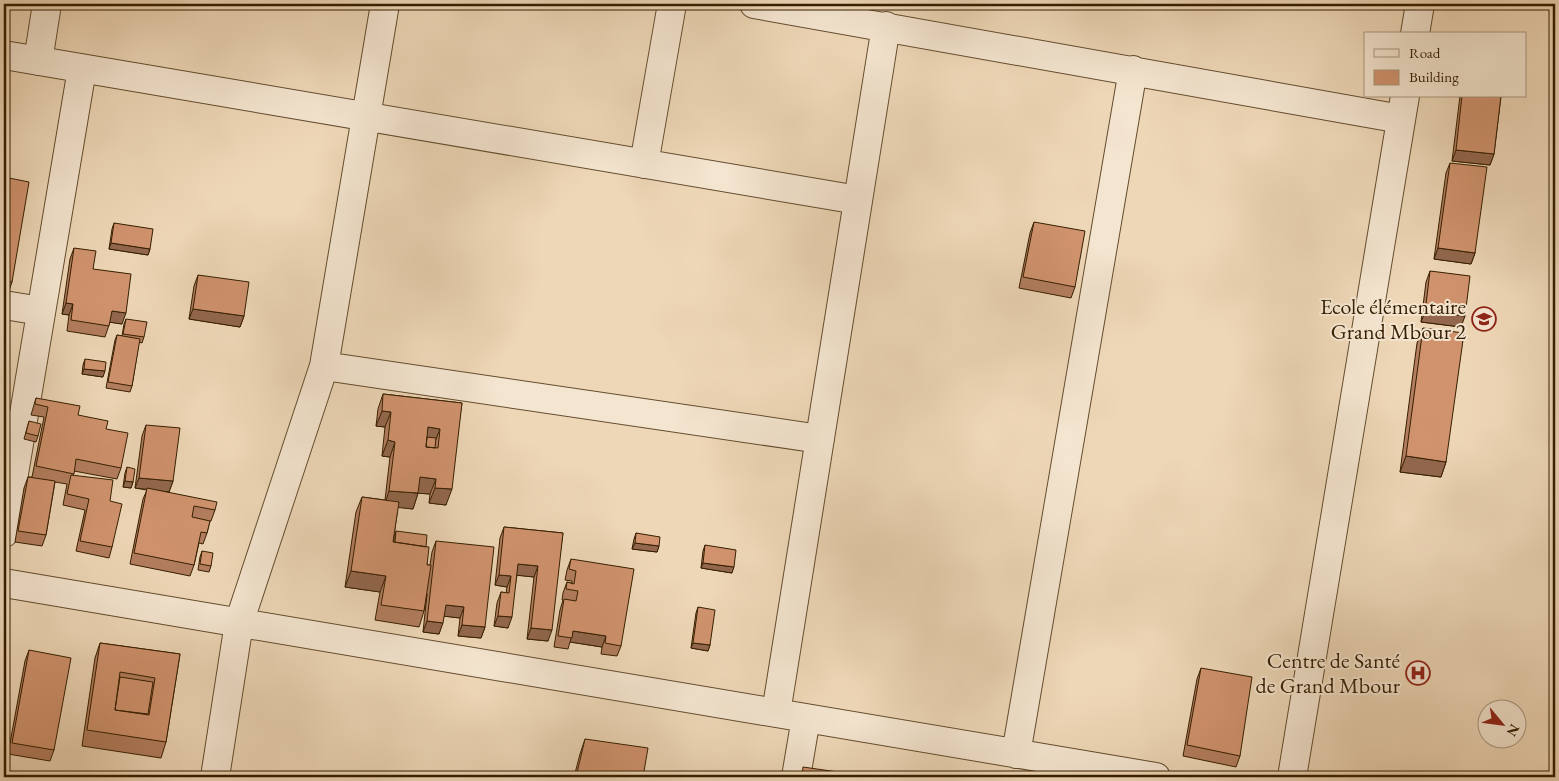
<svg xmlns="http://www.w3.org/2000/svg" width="1559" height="781" viewBox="0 0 1559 781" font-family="'EB Garamond',serif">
	<rect width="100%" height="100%" fill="#eed7b7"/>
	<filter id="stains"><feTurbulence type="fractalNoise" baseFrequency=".004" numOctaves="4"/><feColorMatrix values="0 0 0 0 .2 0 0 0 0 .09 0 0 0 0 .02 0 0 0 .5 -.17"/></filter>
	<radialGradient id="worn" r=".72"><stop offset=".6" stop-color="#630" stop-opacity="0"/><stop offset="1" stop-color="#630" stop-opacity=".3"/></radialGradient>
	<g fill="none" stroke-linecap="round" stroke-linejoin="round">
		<g stroke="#634c2e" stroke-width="30">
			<path id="minor" d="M754,4L1401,119
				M1415,34L1420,4
				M4,55L858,200
				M38,61L47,4
				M644,164L672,4
				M4,305L41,311
				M324,366L820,439
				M4,533L82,69
				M4,583L1156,777
				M776,713L886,26
				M1016,754L1133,70
				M215,777L239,623L324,366L385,4
				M796,777L806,718
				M1292,777L1405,96"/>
		</g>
		<use href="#minor" stroke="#f4e5d0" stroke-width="28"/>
	</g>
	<path fill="#b37e5f" stroke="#351e00" d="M1460,96H1501L1494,154L1490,165L1452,161Z
		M1450,163L1475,253L1471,264L1434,259L1446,173Z
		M4,177L12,282L7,297H4Z
		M1034,222L1075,287L1071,298L1019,288L1030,233Z
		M114,223L150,249L148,255L109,249L112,229Z
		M74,248L93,269L122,324L110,322L105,337L67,331L69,315L62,314L70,259Z
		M1430,271L1461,327L1421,322L1426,282Z
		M198,275L244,316L240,327L189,319L194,286Z
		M126,319L144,337L142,343L139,342L132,386L130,392L106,388L115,340L117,335L122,336L124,324Z
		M1423,328L1446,462L1441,477L1400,472L1417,343Z
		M85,359L103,377L82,374L83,365Z
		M383,394L462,403L446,505L429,503L430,494L418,493L413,509L398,507L393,542H394V537L396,531L426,547L427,565H430L432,552L436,541L485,627L481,638L458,636L460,618L444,616L439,634L423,632L427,594L424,611L419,627L375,620L380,592L345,587L356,512L362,497L385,500L390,457L382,456L385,427L376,426L378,409Z
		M36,398L78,415L106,429L121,468L117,479L74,471L73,475L110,501L112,547L109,558L76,551L85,510L63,505L67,484L55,482L46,535L42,546L15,542L24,488L28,477H32L44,417L31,415Z
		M29,421L38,436L36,442L24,439Z
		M146,425L173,481L169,492L162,491L215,510L211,521H210L207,533L203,544L199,543L194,565L190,576L130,564L143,499L147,490L135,488L142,436Z
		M127,467L133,482L131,488L123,487L125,473Z
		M504,527L563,533L548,641L527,639L534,577L517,575L508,628L494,626L497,603L501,592L506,593L507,587L495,585L500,538Z
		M636,533L659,546L657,552L632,549L634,539Z
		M705,545L732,573L701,568L703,551Z
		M202,551L211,566L209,572L198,570L200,557Z
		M571,559L621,646L617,656L601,654L602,647L570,642L568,649L554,647L560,610L563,600H562L563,593L567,582L572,583V581L565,580L567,570Z
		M698,607L710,645L708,651L691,648L696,613Z
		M100,643L180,654L166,742L161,758L82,746L95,658Z
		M29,650L54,750L50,761L8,754L25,661Z
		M1201,668L1240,756L1236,767L1183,756L1197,679Z
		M585,739L643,777H574L580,754Z"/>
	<path fill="#92674d" stroke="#351e00" d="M1456,150L1494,154L1490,165L1452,161Z
		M111,243L150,249L148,255L109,249Z
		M1438,248L1475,253L1471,264L1434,259Z
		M66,303L73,304L69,315L62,314Z
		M193,309L244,316L240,327L189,319Z
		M112,311L126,313L122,324L108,322Z
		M1425,312L1465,316L1461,327L1421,322Z
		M84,369L105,371L103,377L82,374Z
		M382,411L391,412L385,427L376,426Z
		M428,427L440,429L434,444L424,443Z
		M388,440L395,442L390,457L382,456Z
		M1406,456L1446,462L1441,477L1400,472Z
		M420,477L436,479L430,494L414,493Z
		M139,478L173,481L169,492L135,488Z
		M125,481L133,482L131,488L123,487Z
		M435,488L452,489L446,505L429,503Z
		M389,491L418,493L413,509L384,506Z
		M635,543L659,546L657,552L632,549Z
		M703,563L734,567L732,573L701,568Z
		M518,564L538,566L534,577L514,575Z
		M351,571L386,576L380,592L345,587Z
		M499,575L511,576L507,587L495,585Z
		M446,605L464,607L460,618L442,616Z
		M498,616L512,617L508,628L494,626Z
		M427,621L443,623L439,634L423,632Z
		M462,625L485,627L481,638L458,636Z
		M531,628L552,630L548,641L527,639Z
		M573,631L606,636L602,647L570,642Z
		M693,643L710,645L708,651L691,648Z"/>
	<path fill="#d0936e" stroke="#351e00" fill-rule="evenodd" d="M1462,96H1501L1494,154L1456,150Z
		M1450,163L1487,167L1475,253L1438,248Z
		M4,177L29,182L12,282L4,281Z
		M1034,222L1085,231L1075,287L1023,277Z
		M114,223L153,229L150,249L111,243Z
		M74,248L96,251L93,269L131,274L126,313L112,311L109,326L71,320L73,304L66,303Z
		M1430,271L1470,276L1465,316L1425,312Z
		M198,275L249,282L244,316L193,309Z
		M126,319L147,322L144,337L123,334Z
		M1423,328L1464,333L1446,462L1406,456Z
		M117,335L140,339L132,386L108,382Z
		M85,359L106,362L105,371L84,369Z
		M383,394L462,403L452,489L435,488L436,479L420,477L418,493L389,491L395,442L388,440L391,412L382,411ZM428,427L440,429L438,448L426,447Z
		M36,398L80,406L78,415L108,421L106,429L128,433L121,468L76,459L74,474L36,466L48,407L35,404Z
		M29,421L41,424L38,436L26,433Z
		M146,425L180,428L173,481L139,478Z
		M427,437L436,438L435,448L426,447Z
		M127,467L135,469L133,482L125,481Z
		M71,475L113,480L110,501L122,504L112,547L80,541L89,499L67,494Z
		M28,477L55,481L46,535L18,531Z
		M147,488L217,502L215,510L194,506L192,517L210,521L207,533L201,532L194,565L134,553Z
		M362,497L399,502L393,542L429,547L427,565H431L424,611L381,605L386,576L351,571Z
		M504,527L563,533L552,630L531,628L538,566L518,564L512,617L498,616L501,592L509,593L511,576L499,575Z
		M396,531L427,535L426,547L395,542Z
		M636,533L660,537L659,546L635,543Z
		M436,541L494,547L485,627L462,625L464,607L446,605L443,623L427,621Z
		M705,545L736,550L734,567L703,563Z
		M202,551L213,553L211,566L200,564Z
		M571,559L634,569L621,646L605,643L606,636L573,631L572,638L558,636L564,599L576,601L578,591L566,589L567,582L574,584L576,571L569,569Z
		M698,607L715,610L710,645L693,643Z
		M100,643L180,654L166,742L87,730ZM120,672L155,678L149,715L115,710Z
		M29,650L71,658L54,750L12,743Z
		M1201,668L1252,677L1240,756L1187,745Z
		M120,677L153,682L148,714L115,710Z
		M585,739L648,748L643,777H576Z
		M803,767L845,773L844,777H802Z"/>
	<defs>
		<g id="school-ring" transform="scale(1.25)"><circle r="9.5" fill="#f4e5d0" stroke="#8f2418" stroke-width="1.5"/><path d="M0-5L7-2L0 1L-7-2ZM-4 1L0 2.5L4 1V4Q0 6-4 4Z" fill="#8f2418"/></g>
		<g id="hospital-ring" transform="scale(1.25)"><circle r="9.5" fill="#f4e5d0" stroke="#8f2418" stroke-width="1.5"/><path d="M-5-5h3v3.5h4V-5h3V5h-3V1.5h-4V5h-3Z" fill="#8f2418"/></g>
	</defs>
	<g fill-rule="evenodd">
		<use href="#school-ring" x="1484" y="319"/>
		<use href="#hospital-ring" x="1418" y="673"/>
	</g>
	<g text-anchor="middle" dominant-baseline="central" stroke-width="4" stroke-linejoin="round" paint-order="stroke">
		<g font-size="22" fill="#351e00" stroke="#f4e5d0" text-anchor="end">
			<text x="1466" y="306">Ecole élémentaire<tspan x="1466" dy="25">Grand Mbour 2</tspan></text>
			<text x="1400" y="660">Centre de Santé<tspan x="1400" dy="25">de Grand Mbour</tspan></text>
		</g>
	</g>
	<rect width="1559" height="781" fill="none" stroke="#eed7b7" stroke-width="20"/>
	<rect x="5" y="5" width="1549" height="771" fill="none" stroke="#351e00" stroke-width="2.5"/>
	<rect x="10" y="10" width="1539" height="761" fill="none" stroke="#351e00"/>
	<rect x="1364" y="32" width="162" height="65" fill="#f4e5d0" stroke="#a8957d"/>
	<rect x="1374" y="49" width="25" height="8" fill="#f4e5d0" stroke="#a8957d"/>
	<text x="1409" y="58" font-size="15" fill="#351e00">Road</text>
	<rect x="1374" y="70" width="25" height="15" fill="#d0936e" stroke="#a8957d"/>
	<text x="1409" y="82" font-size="15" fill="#351e00">Building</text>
	<g transform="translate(1502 724) rotate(119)"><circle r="24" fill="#f4e5d0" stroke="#a8957d"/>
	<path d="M0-4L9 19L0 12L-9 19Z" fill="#8f2418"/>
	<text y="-8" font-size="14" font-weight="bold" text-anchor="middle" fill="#351e00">N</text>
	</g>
	<rect width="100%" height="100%" filter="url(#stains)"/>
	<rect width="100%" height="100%" fill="url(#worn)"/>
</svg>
